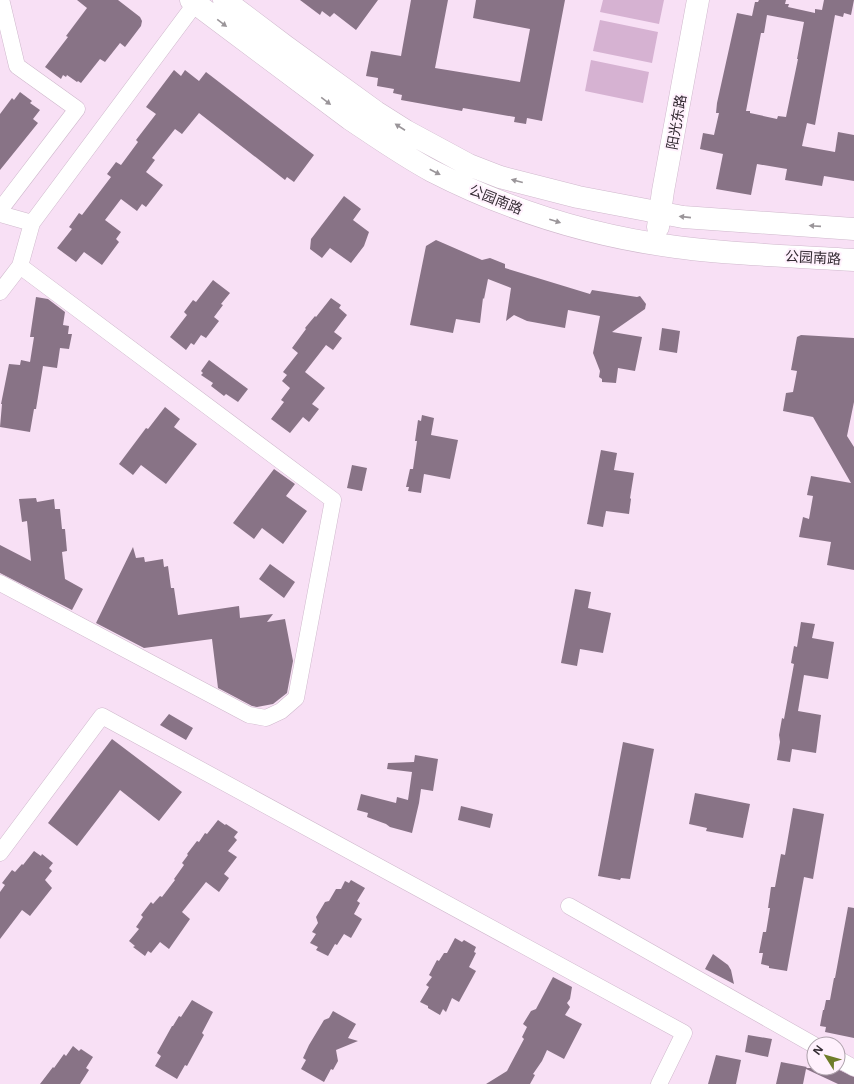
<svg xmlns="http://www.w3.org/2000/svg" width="854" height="1084" viewBox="0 0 854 1084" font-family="'Noto Sans','Noto Sans SC',sans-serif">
	<rect width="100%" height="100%" fill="#f8e0f5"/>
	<path fill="#d6b2d2" d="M603,0H664L659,24L600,12Z
		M600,20L658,32L652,63L593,51Z
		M591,60L649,72L643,103L585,91Z"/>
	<path fill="#887386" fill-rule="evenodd" d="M77,0H118L140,17L142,21L141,26L125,47L120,43L105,62L100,59L81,83L78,81L77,82L67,75L66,77L63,75L61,79L45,67L68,37L66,36L87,8Z
		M300,0H378L356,30L334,13L330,17L322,11L320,15Z
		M411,0H448L435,68L520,82L530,29L473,18L476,0H565L542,121L527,118L526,124L514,122L515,117L463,108L462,111L401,100L402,95L393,93L394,89L377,86L378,78L366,76L371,51L401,56Z
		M759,0H786L785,4H789L788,7L815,13V9L822,10L824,0H854L851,15L844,13L843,17L835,15L815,125L807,123L802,146L835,152L838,132L854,135V181L824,176L822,186L785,180L787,169L757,164L751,195L716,189L723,154L700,149L703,133L714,135L719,113H716L717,103L737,13L752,16L755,2H758ZM767,15L804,22L797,59H798L786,117L778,116L777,119L750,113V111H746L761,33H764Z
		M174,70L181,76L185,70L199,81L206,72L314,155L294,182L287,177L285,180L199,113L182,134L175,129L152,158L155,160L146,172L163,185L146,207L142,204L137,211L121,199L105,220L121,232L116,239L119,242L102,265L84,252L76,262L57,248L72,229L69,227L79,213L82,215L111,177L107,174L116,162L121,165L138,142L136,140L156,114L146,107Z
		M20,92L32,101L30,103L40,110L33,119L38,123L0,170V114L12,98L14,100Z
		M344,196L361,209L353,220L369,232L364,246L351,263L330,248L322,258L310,249L311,239Z
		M436,240L482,260L490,258L505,264V268L590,294L592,290L637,297L640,296L646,304L645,309L612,332L642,337L635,371L618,368L616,383L602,382V379L599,377L600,371L593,353L600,316L568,310L565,328L527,321L514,315L506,321L511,288L488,279L484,299L483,298L480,323L456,319L453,333L410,325L426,246Z
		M213,280L230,293L221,304L223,305L214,317L219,321L206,338L201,335L194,345L191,343L186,350L170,337L187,315L184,312L193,300L196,302Z
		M36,297L48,299L65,312L63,325L69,326L68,334H72L69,349L60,348L57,368L43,366L36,409H34L30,432L0,427L2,404H1L9,364L20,365L21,360L30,362L34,337H30Z
		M331,298L341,305L339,308L347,315L334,332L342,338L333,350L326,345L305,372L325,388L312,404L319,409L309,422L303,417L290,433L271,419L284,402L281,400L290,388L282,381L287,375L283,372L298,353L292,348L306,329L305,328L315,316L316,317Z
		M662,328L680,331L677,353L659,350Z
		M801,335L854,338V402L847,436L854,447V570L827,565L831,542L799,537L803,517L809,519L813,496L807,495L811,476L851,483L813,417L783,411L786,393L793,392L797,371L791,370L797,337Z
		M209,360L248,389L238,402L226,394L224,396L211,386L213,383L201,375L203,373L201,371Z
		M165,407L180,419L174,427L197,444L166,484L141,465L133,475L119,464L146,428L148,429Z
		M422,415L434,418L431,435L458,440L450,479L424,474L421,493L408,491L409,487H406L410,469H413L417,441H415L418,420L421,421Z
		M601,450L617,453L614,470L634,473L630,498L631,499L629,514L606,511L603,527L587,524Z
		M352,465L367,468L362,491L347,488Z
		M274,469L295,484L286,496L307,511L283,544L262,528L254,539L233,523Z
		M36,498L37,502L54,499L55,509H60L62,529H65L67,551L62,552L65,579L83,589L72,610L0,573V545L31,561L27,521L22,522L19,499Z
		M133,547L136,558L144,557L145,562L163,559L164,567L168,566L171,588H174L178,615L239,606L240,618L273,614L267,622L285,619L293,661L287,693L273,704L257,707L252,706L218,688L212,639L144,648L96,623Z
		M270,564L295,582L284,598L259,579Z
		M575,589L591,592L588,608L611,613L603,653L580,649L577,666L561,663Z
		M801,622L815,624L812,638L834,642L828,679L804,675L798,711L821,715L816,753L792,749L790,762L777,760L780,742L779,735L782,718L784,719L794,664L791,663L794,646L797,647Z
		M169,714L193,728L186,740L160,725Z
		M112,739L182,792L159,821L120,790L77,846L48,823Z
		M623,742L654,749L630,879L621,878L620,880L598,876Z
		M415,755L438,759L433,791L421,789L419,803L412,833L390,827L386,824L367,817L368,813L357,810L361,794L396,803L397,797L408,800L412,772L387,769L388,763L414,762Z
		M695,793L750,804L743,838L706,831L707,828L689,824Z
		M461,806L493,814L490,828L458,820Z
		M793,808L824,814L813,879L804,877L787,971L769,968V966L761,964L763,953H759L763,932H766L770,908H768L771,887H775L781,854L785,855Z
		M218,820L225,825L226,824L238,832L234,837L237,840L228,851L237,857L224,874L229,878L219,892L206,882L182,912L190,919L169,949L160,942L151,953L148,951L145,956L133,947L135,946L129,941L139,929L136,927L143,917L141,915L151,902L153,904L160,896L162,897L175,880L174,879L184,865L182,863L188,855L187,854L197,841L199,842L205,833L207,834Z
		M34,851L41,856L42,854L53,863L49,868L52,871L45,880L52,888L30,916L22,910L0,939V892L5,885L2,883L12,870L15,872L22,864L23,865Z
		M351,880L365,888L357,901L360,903L354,914L362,919L351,938L344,934L337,945L335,944L328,956L316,950L318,947L310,943L316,934L312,932L318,923L316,917L325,902L329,901L336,889H341L345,881L349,883Z
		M848,907L854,908V1038L825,1032L826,1027L820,1026L823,1010H824L826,1000H830L834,978H835Z
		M455,938L462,942L464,940L476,947L474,952L476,953L469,967L476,971L459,1002L452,998L446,1012L443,1009L440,1015L428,1008V1006L420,1002L429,987L426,985L432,977L429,975L437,960L439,961L444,953H447Z
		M713,954L728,965L731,970L734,984L705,969Z
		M553,977L572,987L570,999L567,1003L570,1007L565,1015L582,1024L564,1059L547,1050L542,1061L533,1074L535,1075L530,1084H486L507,1071L524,1039L522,1037L527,1027L523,1024L531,1011L536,1009Z
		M192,1000L213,1012L202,1033L204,1035L187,1066L185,1065L177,1079L155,1066L161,1056L157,1053L172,1026H173L179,1016L181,1017Z
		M333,1011L356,1024L348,1038L358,1041L336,1050L338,1061L333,1070L331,1069L324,1082L301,1069L306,1060L303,1058L309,1045L324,1020L329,1018Z
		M748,1035L772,1039L768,1057L745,1052Z
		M73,1046L79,1051L81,1049L93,1057L86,1068L89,1070L80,1084H40L53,1067L54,1068L64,1054L66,1056Z
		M716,1055L741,1060L736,1084H708Z
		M781,1062L807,1067L806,1068H835L854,1077V1084H838L806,1069L803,1084H776Z"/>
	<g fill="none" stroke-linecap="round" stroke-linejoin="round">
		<g stroke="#cfb8cc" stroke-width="17">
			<path id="street" d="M0,2L2,3L17,66L77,109L0,210
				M0,214L32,223
				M0,292L20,266L32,223L198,0
				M0,583L249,715L266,718L281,711L296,698L333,500L20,266
				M0,853L102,716L684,1033L659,1084
				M569,906L814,1045
				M838,1059L854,1068"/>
		</g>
		<g stroke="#cfb8cc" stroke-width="23">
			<path id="secondary" d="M191,0L350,119C377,137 404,156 432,171C508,210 592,236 676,247C735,255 795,256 854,260
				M224,0L285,46L376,112L406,131L469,165L500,177L578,197L683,217L854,229
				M658,227L663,191L698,0"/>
		</g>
		<use href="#street" stroke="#fff" stroke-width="16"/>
		<use href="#secondary" stroke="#fff" stroke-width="22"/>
	</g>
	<defs><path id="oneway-solid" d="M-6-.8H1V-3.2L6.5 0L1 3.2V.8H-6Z"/></defs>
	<g fill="#9a9599">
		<use href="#oneway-solid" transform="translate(222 23) rotate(37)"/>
		<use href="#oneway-solid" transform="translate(326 101) rotate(37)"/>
		<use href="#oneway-solid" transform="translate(400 127) rotate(-147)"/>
		<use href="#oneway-solid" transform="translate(435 172) rotate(27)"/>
		<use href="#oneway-solid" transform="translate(517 181) rotate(-165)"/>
		<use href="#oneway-solid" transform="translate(685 217) rotate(-174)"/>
		<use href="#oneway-solid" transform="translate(555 221) rotate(17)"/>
		<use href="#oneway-solid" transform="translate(815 226) rotate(-176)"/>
	</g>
	<g text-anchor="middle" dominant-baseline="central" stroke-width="4" stroke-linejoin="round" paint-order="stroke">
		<g font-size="14" fill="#342b33" stroke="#fff1fd">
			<text transform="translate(676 122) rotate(-80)">阳光东路</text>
			<text transform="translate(496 199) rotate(22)">公园南路</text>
			<text transform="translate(813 257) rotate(3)">公园南路</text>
		</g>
	</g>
	<g transform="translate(826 1056) rotate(307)"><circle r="19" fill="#fff1fd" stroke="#aea2ac"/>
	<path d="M0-3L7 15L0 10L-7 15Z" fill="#6f7c29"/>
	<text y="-6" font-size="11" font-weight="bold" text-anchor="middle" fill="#342b33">N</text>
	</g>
</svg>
